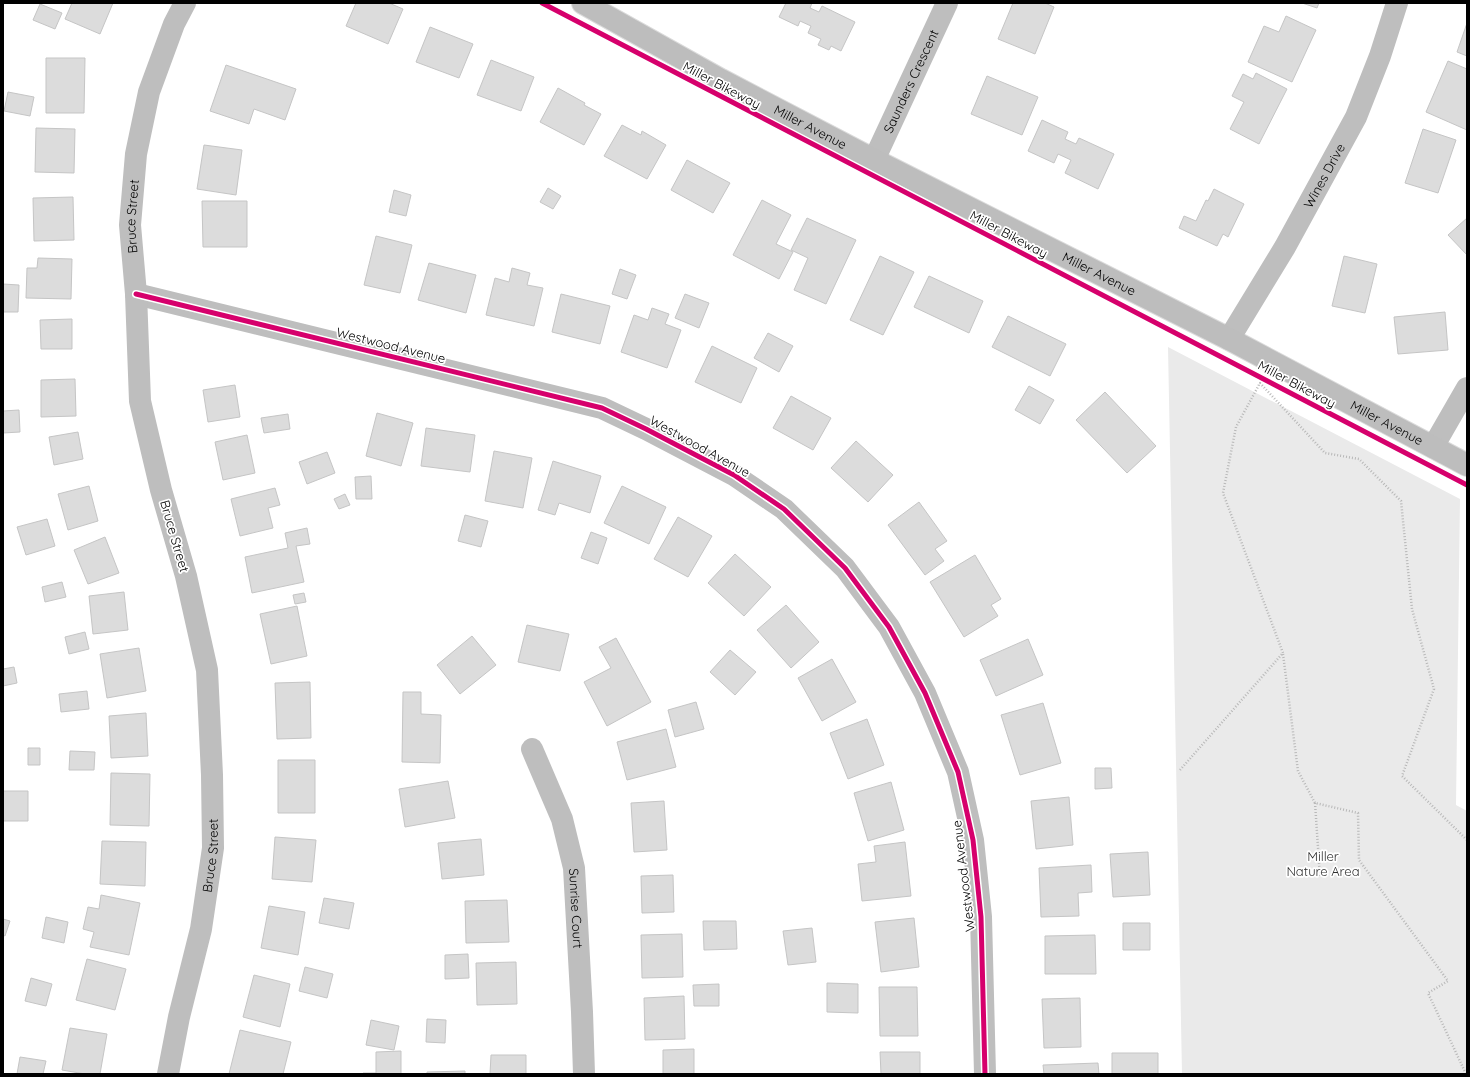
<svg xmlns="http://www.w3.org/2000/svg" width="1470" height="1077" viewBox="0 0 1470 1077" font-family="Quicksand,sans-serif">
	<rect width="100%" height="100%" fill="#fff"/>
	<path fill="#eaeaea" d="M1168,347L1460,499L1456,805L1467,811V1074H1182Z"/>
	<path fill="#dcdcdc" stroke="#c5c5c5" d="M72,3H113L100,34L65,19Z
		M356,3H389L403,9L388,44L346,26Z
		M786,3H812L810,8L819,12L822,6L855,22L841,51L831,46L829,50L818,45L821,39L808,33L811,26L800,21L798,26L779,17Z
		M1013,3H1045L1054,7L1035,54L998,39Z
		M1302,3H1319L1317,8Z
		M40,4L62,13L55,29L33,20Z
		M1286,16L1316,30L1292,82L1248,62L1264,26L1279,32Z
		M1467,23V56L1457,52Z
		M430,27L473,44L459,78L416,62Z
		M46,58H85L84,113H46Z
		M491,60L534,77L521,111L477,95Z
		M1448,61L1467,69V130L1426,112Z
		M226,65L296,89L285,120L254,109L249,124L210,111Z
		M1256,73L1287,89L1259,144L1230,129L1244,102L1232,96L1243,74L1253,79Z
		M987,76L1038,97L1022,135L971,114Z
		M558,88L585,103L584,105L601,114L584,145L540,122Z
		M8,92L34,97L30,116L4,111Z
		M1042,120L1068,132L1065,139L1076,144L1079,138L1114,154L1098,189L1065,173L1071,160L1058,154L1054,163L1028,151Z
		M622,125L641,135L642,131L666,145L647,179L604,156Z
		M36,128L75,129L74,173L35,172Z
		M1423,129L1456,140L1438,193L1405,183Z
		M204,145L242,150L236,195L197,189Z
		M687,160L730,183L713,213L671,190Z
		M548,188L561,196L553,209L540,202Z
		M1214,189L1244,204L1228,237L1223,234L1217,246L1179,228L1184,216L1196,221L1206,200L1208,201Z
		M394,190L411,195L406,216L389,212Z
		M73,197L74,240L34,241L33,198Z
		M762,200L791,215L776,244L793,252L779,279L733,255Z
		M202,201H247V247H203Z
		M807,218L856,240L826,304L794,290L808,258L791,250Z
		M1467,218V255L1448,235Z
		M376,236L412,245L400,293L364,285Z
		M880,256L914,272L883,335L850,320Z
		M1344,256L1377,264L1365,313L1332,306Z
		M38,258L72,259L71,299L26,298L27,268H37Z
		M429,263L476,275L466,313L418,300Z
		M512,268L530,273L527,285L543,288L534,326L486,315L495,278L509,282Z
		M620,269L636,275L627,299L612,294Z
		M929,276L983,301L969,333L914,307Z
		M3,284L19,285L18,312H3Z
		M561,294L610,306L600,344L552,332Z
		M685,294L709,303L699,328L675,318Z
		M652,308L669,314L665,324L681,330L667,368L621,352L634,315L648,320Z
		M1445,312L1448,350L1398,354L1394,317Z
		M1008,316L1066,344L1050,376L992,347Z
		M72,319V349H41L40,320Z
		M768,333L793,346L779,372L754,358Z
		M712,346L757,368L741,403L695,382Z
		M75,379L76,416L41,417V380Z
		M235,385L240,417L208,422L203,390Z
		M1029,386L1054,400L1040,424L1015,410Z
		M1105,392L1156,446L1127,473L1076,420Z
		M791,396L831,418L813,450L773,428Z
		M19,410L20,432L3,433V411Z
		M377,413L413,423L401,466L366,456Z
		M288,414L290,429L264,433L261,418Z
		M426,428L475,435L470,472L421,466Z
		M78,432L83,459L54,465L49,437Z
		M247,435L255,473L223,480L215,442Z
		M856,441L893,475L868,502L831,468Z
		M494,451L532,458L523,508L485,501Z
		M327,452L335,473L307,484L299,462Z
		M553,461L601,476L590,513L559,503L555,515L538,510Z
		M371,476L372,499H356L355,477Z
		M89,486L98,521L68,530L58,494Z
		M622,486L666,507L649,544L604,523Z
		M275,488L280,505L268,508L273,528L240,536L231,499Z
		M345,494L350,505L339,509L334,499Z
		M919,502L947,541L935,549L944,561L925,575L888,525Z
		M465,515L488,521L481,547L458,541Z
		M678,517L712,536L688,577L654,559Z
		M47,519L55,546L26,555L17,527Z
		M307,528L310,544L296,546L304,582L252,593L245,557L288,548L285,533Z
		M591,532L607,538L598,564L581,558Z
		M105,537L119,573L88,584L74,550Z
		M735,554L771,587L744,616L708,583Z
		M975,555L1001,599L991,605L998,616L964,637L930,582Z
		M62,582L66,597L45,602L42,587Z
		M124,592L128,630L93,634L89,596Z
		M304,593L306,602L295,604L293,595Z
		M786,605L819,642L791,668L757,630Z
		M297,606L307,656L271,664L260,614Z
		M527,625L569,634L560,671L518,662Z
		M85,632L89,649L69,654L65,637Z
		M472,636L496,665L460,694L437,665Z
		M616,638L651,702L607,726L584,682L611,668L599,647Z
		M1028,639L1043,675L996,696L980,660Z
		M139,648L146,691L107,698L100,654Z
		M730,650L756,672L735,695L710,672Z
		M832,659L856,702L822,721L798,678Z
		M14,667L17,683L3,686V669Z
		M310,682L311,738L277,739L275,683Z
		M87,691L89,709L61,712L59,694Z
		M403,692H421V714L441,715L440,763L402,762Z
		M696,702L704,729L675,737L668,710Z
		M1043,703L1061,763L1020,775L1001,715Z
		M146,713L148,756L111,758L109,716Z
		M867,719L884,765L848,779L830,733Z
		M666,729L676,767L627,780L617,742Z
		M28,748H40V765H28Z
		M70,751L95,752L94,770H69Z
		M278,760H315V813H278Z
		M1095,768H1111L1112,788L1095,789Z
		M111,773L150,774L149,826L110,825Z
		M448,781L455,818L405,827L399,789Z
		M891,782L904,830L868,841L854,793Z
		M3,791H28V821H3Z
		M1069,797L1073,845L1036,849L1031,801Z
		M664,801L667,850L634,852L631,803Z
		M275,837L316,840L312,882L272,879Z
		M481,839L484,875L442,879L438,843Z
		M102,841L146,842L145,886L100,884Z
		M905,842L911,896L862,901L858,864L876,862L874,846Z
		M1148,852L1150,895L1113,897L1110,854Z
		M1091,865L1092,892L1078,893L1079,916L1041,917L1039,868Z
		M673,875L674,912L642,913L641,876Z
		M101,895L140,903L129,955L90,947L94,932L83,929L88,907L99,909Z
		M324,898L354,903L349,929L319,923Z
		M507,900L509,942L466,943L465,901Z
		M269,906L305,912L298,955L261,948Z
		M46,917L68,922L64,943L42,938Z
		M914,918L919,967L881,972L875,922Z
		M3,919L10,921L5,936L3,935Z
		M703,921H736L737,949L704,950Z
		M1123,923H1150V950H1123Z
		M812,928L816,962L788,965L783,931Z
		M682,934L683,977L642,978L641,935Z
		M1095,935L1096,974H1045V936Z
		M468,954L469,978L445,979V955Z
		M87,959L126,969L115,1010L76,1000Z
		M516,962L517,1004L477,1005L476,963Z
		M305,967L333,974L327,998L299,991Z
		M254,975L290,984L280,1027L243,1017Z
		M31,978L52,984L46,1006L25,1001Z
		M827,983L858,984V1013L827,1012Z
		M719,984V1006H694L693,985Z
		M879,987H917L918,1036H880Z
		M684,996L685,1039L645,1040L644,998Z
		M1080,998L1081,1047L1044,1048L1042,999Z
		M427,1019L446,1020L445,1043L426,1042Z
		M371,1020L399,1026L394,1050L366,1045Z
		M70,1028L107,1034L100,1074H85L62,1070Z
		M240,1030L291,1042L283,1074H229Z
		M694,1049V1074H663V1050Z
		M401,1051V1074H363V1073H376V1052Z
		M880,1052H920V1074H881Z
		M1112,1053H1158V1074H1112Z
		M491,1055H526V1074H490Z
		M20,1057L46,1061L43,1074H17Z
		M1098,1063L1099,1074H1044L1043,1065Z
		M465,1071V1074H427V1072Z"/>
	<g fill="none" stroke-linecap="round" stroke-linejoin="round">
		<g stroke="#dbdbdb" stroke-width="24">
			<g id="major">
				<path id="s5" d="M583,3L721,80L874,160L1229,339L1467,465"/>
			</g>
		</g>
		<path stroke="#b8b8b8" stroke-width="2.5" stroke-dasharray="1 2" stroke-linecap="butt" d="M1283,654L1298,771L1315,803L1358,813L1359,860L1448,981L1428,993L1466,1074
			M1180,770L1283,653L1223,493L1236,427L1260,383L1325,453L1359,459L1401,501L1412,609L1434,689L1402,776L1467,840
			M1315,803L1320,877"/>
		<g stroke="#bebebe" stroke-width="22">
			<path id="s1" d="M874,160L947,3"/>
			<path d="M136,294L602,408L646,429L734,475L784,509L845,568L889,627L925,693L958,772L973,840L981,917L985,1074"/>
			<path id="s2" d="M1229,339L1285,247L1356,117L1380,56L1397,3"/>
			<path d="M1433,447L1467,388"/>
			<path id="s3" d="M532,749L562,819L574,868L582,1012L584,1074"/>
			<path id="s4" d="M168,1074L179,1017L201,929L213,848L212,775L207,670L186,576L161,490L140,401L136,294L130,225L136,154L149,92L174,24L185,3"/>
		</g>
		<use href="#major" stroke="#bdbdbd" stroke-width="22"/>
		<g stroke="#fff" stroke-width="8">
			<path id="cycleway" d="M542,3L1467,485
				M136,294L602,408L646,429L734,475L784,509L845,568L889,627L925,693L958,772L973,840L981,917L985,1074"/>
		</g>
		<use href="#cycleway" stroke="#d6006c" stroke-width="5"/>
	</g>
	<g text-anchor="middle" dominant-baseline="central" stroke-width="3.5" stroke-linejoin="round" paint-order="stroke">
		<g font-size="13" fill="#000" stroke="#fff">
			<text stroke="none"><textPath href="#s1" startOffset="87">Saunders Crescent</textPath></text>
			<text transform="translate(722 85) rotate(28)">Miller Bikeway</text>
			<text stroke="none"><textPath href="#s5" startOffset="259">Miller Avenue</textPath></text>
			<text stroke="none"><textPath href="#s2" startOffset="189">Wines Drive</textPath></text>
			<text stroke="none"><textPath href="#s4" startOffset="871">Bruce Street</textPath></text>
			<text transform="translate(1009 234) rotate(28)">Miller Bikeway</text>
			<text stroke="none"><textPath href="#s5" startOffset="583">Miller Avenue</textPath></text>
			<text transform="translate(391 345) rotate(14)">Westwood Avenue</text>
			<text transform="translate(1297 384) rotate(28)">Miller Bikeway</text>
			<text stroke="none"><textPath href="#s5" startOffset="907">Miller Avenue</textPath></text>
			<text transform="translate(700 446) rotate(29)">Westwood Avenue</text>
			<text transform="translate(175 536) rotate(74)">Bruce Street</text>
			<text stroke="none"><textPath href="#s4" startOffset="223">Bruce Street</textPath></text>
			<text transform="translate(963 876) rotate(-97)">Westwood Avenue</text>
			<text stroke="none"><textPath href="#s3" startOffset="167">Sunrise Court</textPath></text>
		</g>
		<g font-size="13" fill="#2f2f2f" stroke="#fff">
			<text x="1323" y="856">Miller<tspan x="1323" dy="15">Nature Area</tspan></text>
		</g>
	</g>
	<rect width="1470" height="1077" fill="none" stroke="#000000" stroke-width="8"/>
</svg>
